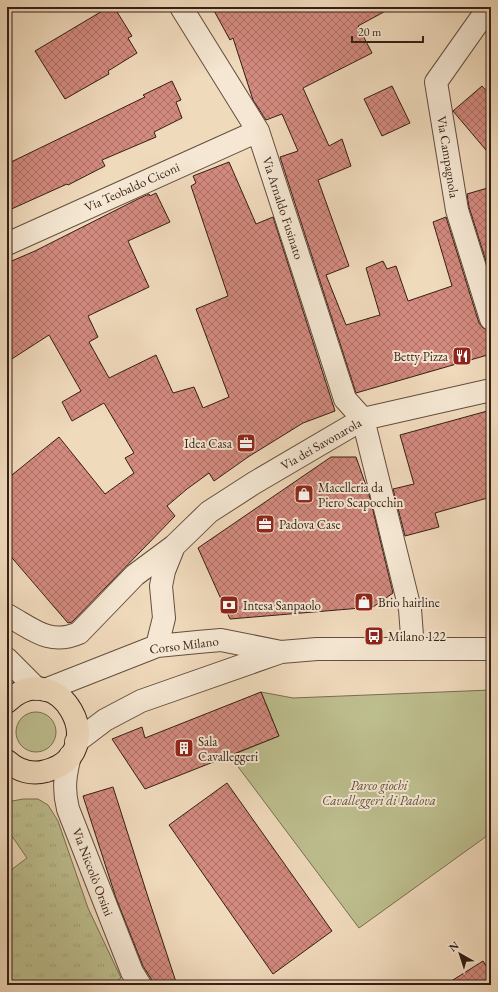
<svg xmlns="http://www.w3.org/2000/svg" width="498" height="992" viewBox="0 0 498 992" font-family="'EB Garamond',serif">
	<defs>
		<pattern id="grass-tufts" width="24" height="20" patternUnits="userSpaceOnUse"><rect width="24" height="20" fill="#bdbe8e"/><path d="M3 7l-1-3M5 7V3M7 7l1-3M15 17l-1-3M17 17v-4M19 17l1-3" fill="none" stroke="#a3a37a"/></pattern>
		<pattern id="building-cross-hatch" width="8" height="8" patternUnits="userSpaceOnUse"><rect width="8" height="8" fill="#d38a7f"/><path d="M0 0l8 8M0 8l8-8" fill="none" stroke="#ac7067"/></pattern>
	</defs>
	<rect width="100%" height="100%" fill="#f0dabc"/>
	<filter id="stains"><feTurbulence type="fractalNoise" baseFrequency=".005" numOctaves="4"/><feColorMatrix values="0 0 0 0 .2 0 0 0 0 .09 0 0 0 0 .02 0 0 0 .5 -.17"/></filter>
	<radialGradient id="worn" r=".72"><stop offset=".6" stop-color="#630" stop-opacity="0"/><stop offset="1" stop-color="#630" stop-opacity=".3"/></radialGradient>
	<path fill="url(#grass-tufts)" stroke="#796e51" d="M23,799H38L48,805L58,821L88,908L121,978L111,985H7V873L27,858L7,829V802Z"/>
	<path fill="#bdbe8e" stroke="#796e51" d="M491,690V833L359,928L230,756L279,736L261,692L293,698Z
		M16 732a20 20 0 1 1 40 0a20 20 0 1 1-40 0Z"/>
	<path fill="url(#building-cross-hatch)" stroke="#351f14" d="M109,7H114L132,36L128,38L137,53L108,71L109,74L65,99L35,51Z
		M212,7H393L358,26L372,53L303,88L329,146L342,139L351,166L318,180L349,266L326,275L346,325L380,315L366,268L383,261L387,269L396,266L408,301L452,286L433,222L446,217L479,323L483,328L491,331V354L356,393L280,157L298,151L282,114L266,120L253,100L233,38L230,40Z
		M172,81L181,100L176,102L182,118L154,132L156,137L102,160L105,166L68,185L67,184L7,211V164L145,97L143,95Z
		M392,86L410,123L382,136L364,99Z
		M482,86L491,96V156L453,111Z
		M229,162L256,224L273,217L335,411L303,423L248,457L214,481L209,473L187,489L167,506L175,516L72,622L68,623L7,552V479L59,437L105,494L134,473L125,458L134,453L104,403L72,421L62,402L81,391L49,335L7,362V263L35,251L138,199L149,194L150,196L156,193L170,222L128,241L149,287L88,316L98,337L89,342L109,378L156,355L173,393L194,387L203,408L229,397L196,309L228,296L191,186L196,183L193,176Z
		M491,187V277L469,207L467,194Z
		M491,410V497L435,513L439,527L405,536L393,489L414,484L400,435Z
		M331,457H356L369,494L393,593L373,607L230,619L198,548Z
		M261,692L279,736L145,789L112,739L142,727L145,738Z
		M227,783L332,931L273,974L169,825Z
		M113,787L147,894L177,985H155L143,966L116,898L83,796Z
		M483,961L491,973V985H445Z"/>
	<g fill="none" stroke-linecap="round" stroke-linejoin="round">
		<g stroke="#644e3e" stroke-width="24">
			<path id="minor" d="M181,7L258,131L345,399L363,419L410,609L413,649
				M489,7L436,82L457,210L491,319
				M7,244L258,131
				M7,615C33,629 49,646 79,633L135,575L174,546L209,512L254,483L363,419L491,390
				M157,646L164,618L161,586L164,571L174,546
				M7,659L37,689
				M45,690L157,646L198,642L221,640L281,652L317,649H491
				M76,742L105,720L141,701L281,652
				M70,756C65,775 63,789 68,809L132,972L140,985"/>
		</g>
		<g stroke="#351f14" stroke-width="24">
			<path id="major" d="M7,702C58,652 115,753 46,771C32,775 18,771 7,761"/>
		</g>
		<use href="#minor" stroke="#f5e7d3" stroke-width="22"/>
		<use href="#major" stroke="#f0dabc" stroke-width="22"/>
	</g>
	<defs>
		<g id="restaurant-square" transform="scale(1)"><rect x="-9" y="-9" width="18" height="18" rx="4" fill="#8f2418" stroke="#f5e7d3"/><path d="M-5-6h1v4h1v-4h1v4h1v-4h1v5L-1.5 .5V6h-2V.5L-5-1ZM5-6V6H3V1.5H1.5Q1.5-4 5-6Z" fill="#fff"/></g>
		<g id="office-square" transform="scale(1)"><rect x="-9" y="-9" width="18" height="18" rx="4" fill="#8f2418" stroke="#f5e7d3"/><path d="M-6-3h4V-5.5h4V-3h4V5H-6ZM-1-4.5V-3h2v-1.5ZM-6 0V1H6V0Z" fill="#fff"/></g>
		<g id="shop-square" transform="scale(1)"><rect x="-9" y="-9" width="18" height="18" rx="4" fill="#8f2418" stroke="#f5e7d3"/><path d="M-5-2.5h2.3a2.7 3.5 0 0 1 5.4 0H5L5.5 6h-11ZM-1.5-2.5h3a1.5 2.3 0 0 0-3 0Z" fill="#fff"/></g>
		<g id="bank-square" transform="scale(1)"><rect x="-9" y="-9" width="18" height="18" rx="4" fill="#8f2418" stroke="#f5e7d3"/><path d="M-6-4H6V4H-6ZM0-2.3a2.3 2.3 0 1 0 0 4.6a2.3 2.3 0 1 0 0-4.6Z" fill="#fff"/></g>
		<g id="bus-square" transform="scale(1)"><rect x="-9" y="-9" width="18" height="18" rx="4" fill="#8f2418" stroke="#f5e7d3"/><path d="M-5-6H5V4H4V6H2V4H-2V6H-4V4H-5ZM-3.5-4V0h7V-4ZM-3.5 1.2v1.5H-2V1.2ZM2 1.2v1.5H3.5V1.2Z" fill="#fff"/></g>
		<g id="building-square" transform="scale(1)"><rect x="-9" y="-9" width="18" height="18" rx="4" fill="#8f2418" stroke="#f5e7d3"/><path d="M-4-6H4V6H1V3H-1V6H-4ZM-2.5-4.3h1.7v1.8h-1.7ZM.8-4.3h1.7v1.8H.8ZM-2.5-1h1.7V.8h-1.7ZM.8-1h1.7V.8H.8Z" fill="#fff"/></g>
	</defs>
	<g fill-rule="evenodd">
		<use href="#restaurant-square" x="462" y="356"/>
		<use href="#office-square" x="246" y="443"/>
		<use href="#shop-square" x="304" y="494"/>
		<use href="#office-square" x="265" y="524"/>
		<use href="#shop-square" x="364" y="602"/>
		<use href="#bank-square" x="229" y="605"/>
		<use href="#bus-square" x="374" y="636"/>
		<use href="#building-square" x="184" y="748"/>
	</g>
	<g text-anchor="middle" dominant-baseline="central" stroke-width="4" stroke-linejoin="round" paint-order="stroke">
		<g font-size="13" fill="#351f14" stroke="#f5e7d3">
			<text transform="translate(448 157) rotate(81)">Via Campagnola</text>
			<text transform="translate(132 187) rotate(-24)">Via Teobaldo Ciconi</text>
			<text transform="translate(283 208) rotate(72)">Via Arnaldo Fusinato</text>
			<text transform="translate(321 444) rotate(-30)">Via dei Savonarola</text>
			<text transform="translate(184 645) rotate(-7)">Corso Milano</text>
			<text transform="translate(93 872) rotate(69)">Via Niccolò Orsini</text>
		</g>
		<g font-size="13" fill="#351f14" stroke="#f5e7d3" text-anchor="start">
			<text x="448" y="356" text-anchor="end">Betty Pizza</text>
			<text x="232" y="443" text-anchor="end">Idea Casa</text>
			<text x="318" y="487">Macelleria da<tspan x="318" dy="15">Piero Scapocchin</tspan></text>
			<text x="279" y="524">Padova Case</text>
			<text x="378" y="602">Brio hairline</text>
			<text x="243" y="605">Intesa Sanpaolo</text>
			<text x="388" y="636">Milano 122</text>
			<text x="198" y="741">Sala<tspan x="198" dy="15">Cavalleggeri</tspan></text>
		</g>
		<g font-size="13" font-style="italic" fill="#5e4f39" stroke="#f5e7d3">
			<text x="379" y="785">Parco giochi<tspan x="379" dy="15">Cavalleggeri di Padova</tspan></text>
		</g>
	</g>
	<rect width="498" height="992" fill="none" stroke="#f0dabc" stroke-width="24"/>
	<rect x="8" y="8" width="482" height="976" fill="none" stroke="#351f14" stroke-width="2"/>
	<rect x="12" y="12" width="474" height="968" fill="none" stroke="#351f14"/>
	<g transform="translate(460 954) rotate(321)" stroke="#f5e7d3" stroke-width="3" paint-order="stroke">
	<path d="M0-3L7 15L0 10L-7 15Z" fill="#351f14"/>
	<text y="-6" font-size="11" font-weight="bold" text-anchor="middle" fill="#351f14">N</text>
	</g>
	<path d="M352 36v6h71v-6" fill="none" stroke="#351f14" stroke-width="2"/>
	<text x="358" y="36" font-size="12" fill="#351f14" stroke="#f5e7d3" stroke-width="3" paint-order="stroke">20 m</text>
	<rect width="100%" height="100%" filter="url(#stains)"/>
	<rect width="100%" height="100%" fill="url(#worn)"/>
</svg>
